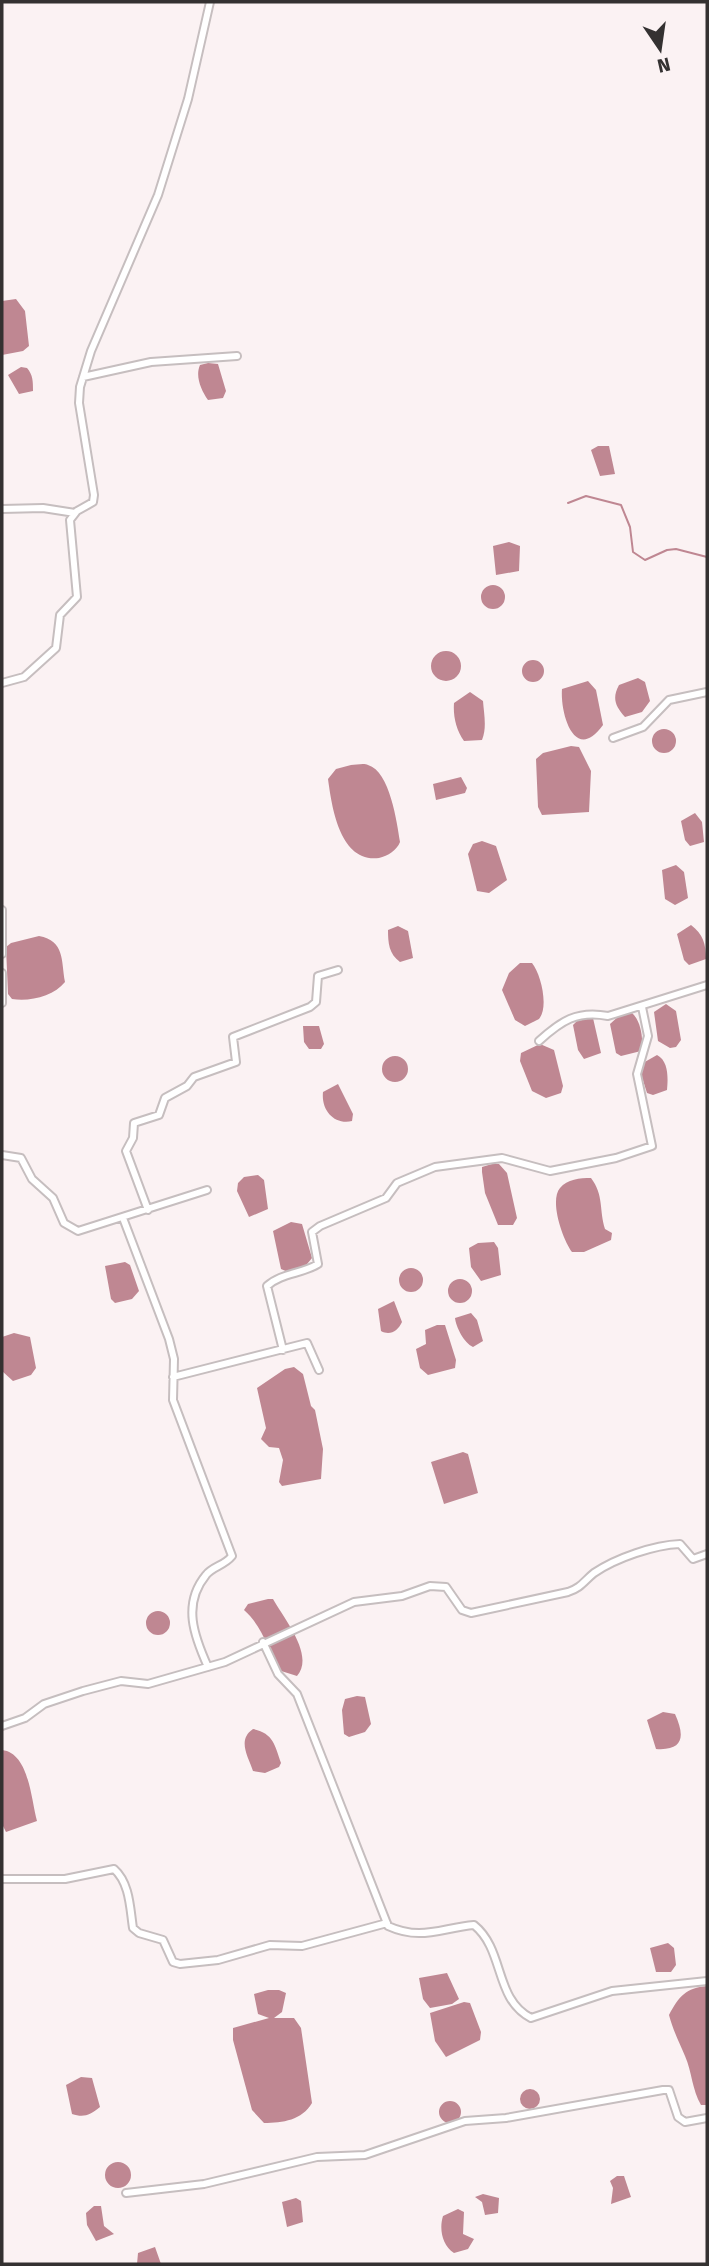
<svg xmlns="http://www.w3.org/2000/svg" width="709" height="2266" viewBox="0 0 709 2266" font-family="'Fira Sans',sans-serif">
	<rect width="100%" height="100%" fill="#fbf2f3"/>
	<path fill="#bf8792" d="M16,299L25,311L29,346L23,351L2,355V301Z
		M208,363L218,364L226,391L223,398L208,400C201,390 195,376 200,365Z
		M21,367L27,368C33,375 33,381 33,391L19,394L8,375Z
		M598,446H609L615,474L600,476L591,450Z
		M509,542L520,546L519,571L496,575L493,546Z
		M481 597a12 12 0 1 1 24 0a12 12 0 1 1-24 0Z
		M431 666a15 15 0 1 1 30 0a15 15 0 1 1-30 0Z
		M522 671a11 11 0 1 1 22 0a11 11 0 1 1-22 0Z
		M638,678L645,682L650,701L642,712L625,717C615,706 612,698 619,685Z
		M588,681L596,690L603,725C575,764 560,714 562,689Z
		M470,692L483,701C484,714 487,728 482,740L464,741C456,730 453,716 454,703Z
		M652 741a12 12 0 1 1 24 0a12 12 0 1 1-24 0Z
		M571,746L579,747L591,771L589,812L542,815L538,807L536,759L543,753Z
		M351,765C356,765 364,763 368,765C390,771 397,823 400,842C397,850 388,856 379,858C340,863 332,808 328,779L336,769Z
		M461,777L467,788L465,793L436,800L433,784Z
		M695,813L702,822L704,842L690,846L685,840L681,821Z
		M482,841L496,846L507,880L489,893L477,891L468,854L473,844Z
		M676,865L684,872L688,898L675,905L665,899L662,870Z
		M691,925C703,934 706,944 706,959L689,965L684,960L677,934Z
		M398,926L408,931L413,958L400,962C389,954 388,943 388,930Z
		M39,936C65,941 61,960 65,982C54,996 30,1002 12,999L8,994L6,947L11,943Z
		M520,963H532C541,974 549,1007 539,1019L525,1026L515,1020L502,990L509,973Z
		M666,1004L676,1011L681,1040L676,1047L670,1048L658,1041L654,1012Z
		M632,1013C641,1021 644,1040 641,1051L621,1056L616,1053L610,1024L620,1015Z
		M593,1018L601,1053L584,1059L578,1050L573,1025L577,1021Z
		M303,1026H319L324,1044L321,1049H309L304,1042Z
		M540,1044L554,1050L563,1086L561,1093L546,1098L532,1091L520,1061L521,1053Z
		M657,1055C669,1061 668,1079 667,1090L653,1095L647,1093L640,1071L643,1063Z
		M382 1069a13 13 0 1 1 26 0a13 13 0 1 1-26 0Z
		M338,1084L353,1114L352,1121C334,1125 321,1110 323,1092Z
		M492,1164H499L507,1173L517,1218L513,1225H498L485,1193L482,1172V1167Z
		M258,1175L264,1180L268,1209L249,1217L237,1191L238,1183L244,1177Z
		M591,1178C604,1195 599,1210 605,1229L612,1233L611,1240L584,1252H572C563,1240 549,1201 560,1188C567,1179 580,1178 591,1178Z
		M291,1222L302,1224L312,1258L303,1269L288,1272L281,1269L273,1231Z
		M494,1242L498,1248L501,1275L481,1281L471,1267L469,1248L478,1243Z
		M125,1262L130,1265L139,1291L132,1299L115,1303L111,1299L105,1266Z
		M399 1280a12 12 0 1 1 24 0a12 12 0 1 1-24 0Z
		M448 1291a12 12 0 1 1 24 0a12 12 0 1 1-24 0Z
		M394,1301L402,1322C398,1331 390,1336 381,1331L378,1309Z
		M471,1313L477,1320L483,1341L473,1347C464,1343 456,1327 455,1318Z
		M437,1325H445L456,1360L455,1368L428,1375L420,1368L416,1349L426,1344L425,1330Z
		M14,1333L30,1337L36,1368L31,1375L13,1381L2,1371V1337Z
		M294,1367L303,1374L311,1406L315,1410L323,1449L321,1479L282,1486L279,1482L283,1460L279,1448L269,1447L261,1439L266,1428L257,1388L285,1369Z
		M463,1452L468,1454L478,1493L444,1504L431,1462Z
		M268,1599H273C284,1619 315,1655 297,1676L278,1670C268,1648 262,1626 244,1610L248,1604Z
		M146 1623a12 12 0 1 1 24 0a12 12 0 1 1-24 0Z
		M357,1696L365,1697L371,1724L365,1732L349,1737L344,1734L342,1710L345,1699Z
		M663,1712L675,1714C685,1736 684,1751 656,1749L647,1720Z
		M253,1729C273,1733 275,1745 281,1763L279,1767L265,1773L253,1771C248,1756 237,1740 253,1729Z
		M2,1750C29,1753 31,1799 37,1821L6,1832L2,1824Z
		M668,1943L674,1948L676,1965L671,1972H656L650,1948Z
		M447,1973L459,1999L452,2004L430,2008L423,1999L419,1978Z
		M707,1986V2105H701C692,2090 692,2072 685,2056C679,2042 673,2030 669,2015C679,1996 686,1988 707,1986Z
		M268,1990H279L286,1993L282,2012L274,2018H294L301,2028L312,2103C302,2120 283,2123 264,2123L252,2110L233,2040V2028L269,2018L258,2014L254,1994Z
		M464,2002L470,2003L481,2032L480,2040L446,2057L435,2041L430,2013Z
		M81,2077L92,2078L100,2107C90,2115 84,2118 72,2114L66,2085Z
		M520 2099a10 10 0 1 1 20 0a10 10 0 1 1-20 0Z
		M439 2112a11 11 0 1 1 22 0a11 11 0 1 1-22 0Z
		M105 2175a13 13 0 1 1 26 0a13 13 0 1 1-26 0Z
		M617,2176H624L631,2197L611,2204L613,2188L610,2181Z
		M483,2194L499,2198L498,2213L485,2215L482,2202L475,2197Z
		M296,2198L301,2201L303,2222L287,2227L282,2202Z
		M94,2206H101L104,2226L114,2234L96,2241L87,2225L86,2213Z
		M458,2209L464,2212L463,2234L474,2239L468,2249L454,2253C442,2245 439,2229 443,2216Z
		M155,2247L161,2264H137L138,2253Z"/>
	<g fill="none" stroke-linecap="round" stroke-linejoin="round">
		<path stroke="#bf8792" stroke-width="2" d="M568,503L586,496L621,505L630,527L633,552L645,560L667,550L676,549L707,557"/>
		<g stroke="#c6bebf" stroke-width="10">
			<path id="street" d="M83,377L151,362L237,356
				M2,509L43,508L75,513
				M2,683L24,677L56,648L60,615L77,597L70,520L77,511L93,502L94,495L79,403L80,387L91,351L158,195L188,99L210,2
				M613,738L643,727L669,700L707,692
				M2,910V954
				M2,973V1003
				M539,1041C561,1021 577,1010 608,1016L707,985
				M2,1155L21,1158L32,1179L53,1198L64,1223L78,1231L207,1190
				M148,1210L126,1151L133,1138L134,1123L159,1115L165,1098L187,1086L194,1077L236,1062L233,1037L310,1007L316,1002L318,976L338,970
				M123,1218L169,1339L174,1359L173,1400L232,1556C224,1566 213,1566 206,1575C182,1604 194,1636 208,1667
				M283,1350L267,1286C281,1273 302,1274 318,1264L312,1232L320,1226L386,1198L397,1183L435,1167L502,1158L550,1171L616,1158L652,1146L637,1074L648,1036L642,1007
				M173,1377L307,1343L319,1370
				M263,1642L278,1674L297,1694L388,1926C421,1941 441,1928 474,1925C505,1950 494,1999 531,2018L612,1991L707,1981
				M2,1726L25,1718L44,1704L83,1691L121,1681L148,1684L225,1662L354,1602L402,1596L430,1586L446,1587L462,1610L471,1613L568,1592C581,1588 584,1581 594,1573C616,1558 654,1545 680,1544L693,1559L707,1554
				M2,1879H65L114,1869C130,1883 130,1909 133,1928L139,1933L163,1940L173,1962L180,1964L218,1960L270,1945L302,1946L387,1923
				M126,2193L204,2184L317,2157L365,2155L465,2121L506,2118L663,2090H669L678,2117L685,2122L707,2118"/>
		</g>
		<use href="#street" stroke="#fff" stroke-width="6"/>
	</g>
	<rect width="709" height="2266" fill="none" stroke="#343131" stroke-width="7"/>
	<g transform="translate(660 49) rotate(167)" stroke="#fbf2f3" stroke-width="5" paint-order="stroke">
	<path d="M0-5L12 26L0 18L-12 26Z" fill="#343131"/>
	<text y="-10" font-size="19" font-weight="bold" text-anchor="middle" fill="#343131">N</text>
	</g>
</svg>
